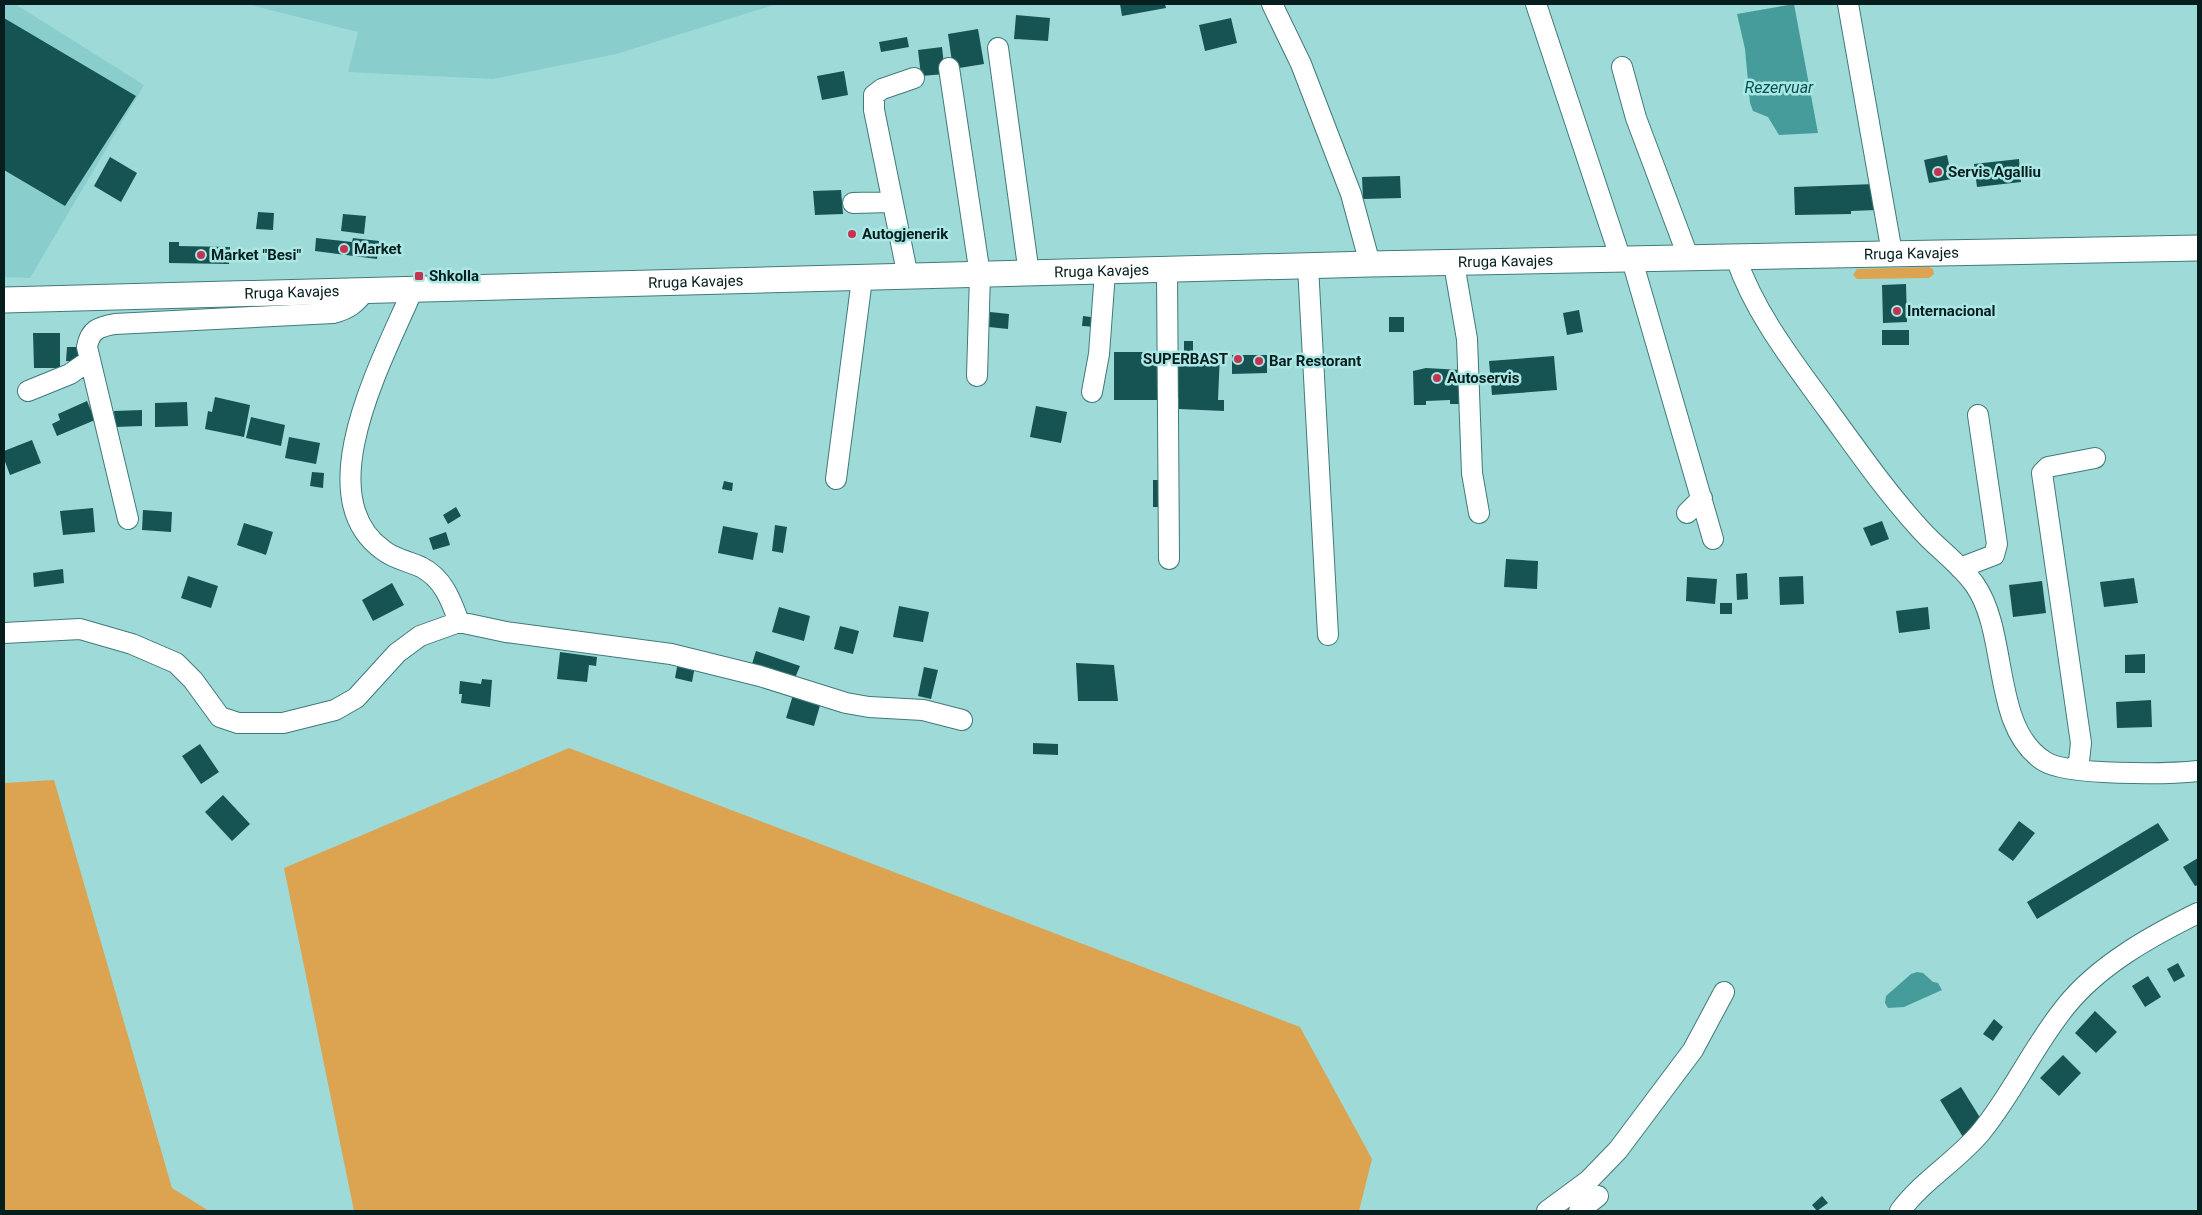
<svg xmlns="http://www.w3.org/2000/svg" width="2202" height="1215" viewBox="0 0 2202 1215" font-family="Roboto,sans-serif">
	<rect width="100%" height="100%" fill="#9edad8"/>
	<path fill="#89cecc" d="M4,4H15L144,85L30,278L4,277Z
		M247,4H777L616,54L493,79L348,72L358,32Z"/>
	<path fill="#dca350" d="M1929,267L1933,269L1934,274L1929,278L1857,279L1853,275L1857,269Z
		M569,748L1300,1027L1372,1159L1359,1211H354L284,868Z
		M54,780L172,1188L209,1211H4V783Z"/>
	<path fill="#469c9b" d="M1794,4L1818,133L1779,135L1768,117L1753,111L1750,103L1745,49L1737,14Z
		M1917,972L1923,973L1933,982L1938,983L1942,990L1904,1007L1888,1008L1885,1003L1886,996L1911,974Z"/>
	<path fill="#165453" d="M1120,4H1165L1166,8L1122,16Z
		M1016,15L1050,18L1048,41L1014,39Z
		M4,18L136,96L65,206L4,170Z
		M1231,18L1237,43L1205,51L1199,25Z
		M978,29L984,64L953,69L948,34Z
		M907,37L909,47L881,52L879,42Z
		M942,47L945,74L921,76L918,50Z
		M844,71L848,95L822,100L817,76Z
		M1947,155L1952,179L1929,183L1924,160Z
		M110,157L137,173L121,202L94,186Z
		M2019,159L2021,182L1977,187L1974,164Z
		M1400,176L1401,198L1363,199L1362,177Z
		M1875,184L1876,210L1851,211V214L1795,215L1794,187Z
		M841,190L843,214L815,215L813,191Z
		M258,212L274,213L273,230L256,229Z
		M343,214L366,216L364,234L341,231Z
		M316,238L352,242L353,238L379,241L377,259L315,251Z
		M169,242H179V246L230,247L229,264L169,263Z
		M1906,284L1907,322L1883,323L1882,285Z
		M1579,310L1583,332L1567,335L1563,313Z
		M990,312L1009,314L1008,329L989,327Z
		M1083,316L1098,318L1097,327L1082,326Z
		M1389,317H1404V332H1389Z
		M1882,330H1909V345H1882Z
		M33,333H60V368H34Z
		M1184,341H1193V353L1220,354L1218,400H1224V411L1179,409V398H1174L1176,352L1184,353Z
		M67,347H79L78,362L66,361Z
		M1114,352H1160V400H1114Z
		M1232,355H1267V373L1232,374Z
		M1554,356L1557,390L1492,395L1489,361Z
		M1426,368L1461,370L1463,404H1450V400L1426,401V405H1414L1413,371Z
		M215,397L250,405L244,437L205,429L208,411L212,412Z
		M87,401L95,420L57,436L52,424L60,420L58,414Z
		M187,402L188,426L155,427V403Z
		M1036,406L1067,412L1061,443L1030,437Z
		M142,410V426L115,427L114,411Z
		M251,417L285,425L281,446L246,438Z
		M289,437L320,443L316,464L285,458Z
		M32,440L41,463L10,475L4,459V451Z
		M312,472L324,473L323,488L310,486Z
		M1153,480H1163V507H1153Z
		M724,481L733,483L732,491L722,489Z
		M456,507L461,516L448,524L443,515Z
		M93,508L95,532L63,535L60,511Z
		M143,510L172,512L171,532L142,530Z
		M1882,521L1889,539L1871,546L1863,528Z
		M244,523L273,532L266,555L237,545Z
		M775,525L787,527L783,553L772,551Z
		M723,526L758,533L753,560L718,553Z
		M446,532L450,545L433,550L429,538Z
		M1506,559L1538,561L1537,589L1504,587Z
		M63,569L64,583L34,587L33,573Z
		M1747,573L1748,599L1737,600L1736,574Z
		M188,576L218,586L211,608L181,598Z
		M1803,576L1804,604L1780,605L1779,577Z
		M1687,577L1717,579L1715,604L1686,601Z
		M2134,578L2138,603L2104,607L2100,582Z
		M2042,581L2046,613L2013,617L2009,585Z
		M392,583L404,605L373,621L362,600Z
		M1720,603H1732V614H1720Z
		M899,606L929,612L923,642L893,637Z
		M779,607L810,616L804,641L772,632Z
		M1928,607L1930,629L1899,633L1896,611Z
		M840,626L859,631L853,654L834,649Z
		M756,651L800,666L795,678L752,664Z
		M560,652L597,657L596,666L589,665L587,682L557,679Z
		M2145,654V673H2125V655Z
		M678,662L695,666L692,682L675,678Z
		M1076,663L1114,665L1118,701H1078Z
		M924,667L938,670L931,699L918,696Z
		M482,679L492,680L490,707L461,703L462,694H459L460,681L481,684Z
		M793,695L821,702L814,726L786,718Z
		M2151,700L2152,727L2117,728L2116,702Z
		M1033,743L1058,744V755L1033,754Z
		M200,744L219,772L201,784L182,756Z
		M223,795L250,824L232,841L205,812Z
		M2019,821L2035,833L2013,861L1998,850Z
		M2158,823L2169,840L2037,919L2027,902Z
		M2198,858V885L2195,886L2183,867Z
		M2178,963L2185,976L2174,982L2167,969Z
		M2148,976L2161,997L2145,1007L2132,986Z
		M2095,1011L2117,1032L2096,1053L2075,1033Z
		M1994,1019L2003,1027L1993,1041L1983,1034Z
		M2063,1055L2081,1073L2059,1096L2040,1078Z
		M1961,1087L1984,1124L1963,1137L1940,1100Z
		M1822,1196L1828,1203L1817,1211L1812,1205Z"/>
	<g fill="none" stroke-linecap="round" stroke-linejoin="round">
		<g stroke="#417a79" stroke-width="22">
			<path id="minor" d="M1272,4L1301,64L1351,194L1370,264
				M1536,4L1621,260
				M1848,4L1892,253
				M998,48L1029,274
				M1622,67L1636,118L1689,259
				M949,68L980,275L977,376
				M853,203L891,202
				M1736,258C1755,314 1794,363 1828,410C1858,451 1887,493 1921,530C1938,549 1960,564 1975,585C2009,634 1991,727 2044,761C2066,776 2170,774 2198,771
				M1632,260L1713,539
				M1454,264L1467,339L1472,473L1479,513
				M1308,266L1328,635
				M1167,270L1169,559
				M908,277L874,110V95L882,89L914,78
				M413,289C386,354 306,495 383,550C394,559 408,561 421,567C443,578 451,600 459,622
				M28,391L70,374L90,360
				M1092,392L1099,354L1105,272
				M836,479L862,279
				M1687,513L1702,498
				M128,519L87,347C90,330 98,327 115,324L333,313C349,309 356,303 366,290
				M1960,568L1994,555L1997,544L1978,415
				M4,633L80,629L132,644L176,663L193,680L220,717L238,723H283L335,710L356,698L397,653L420,636L459,622L506,632L671,654L760,676L846,703L869,707L923,710L962,720
				M2073,769L2079,761L2081,743L2042,473L2048,467L2095,458
				M1547,1211L1589,1180L1618,1150L1693,1050L1724,992
				M1579,1211L1598,1196
				M1900,1211C1923,1180 1957,1161 1981,1132C2013,1093 2034,1045 2066,1006C2099,965 2151,936 2198,913"/>
		</g>
		<g stroke="#417a79" stroke-width="27">
			<g id="major">
				<path id="s1" d="M4,300L1370,264L2198,248"/>
			</g>
		</g>
		<use href="#minor" stroke="#fff" stroke-width="20"/>
		<use href="#major" stroke="#fff" stroke-width="25"/>
	</g>
	<g fill="#c43451" stroke="#abe7e5" stroke-width="2">
		<circle cx="1938" cy="172" r="5"/>
		<circle cx="852" cy="234" r="5"/>
		<circle cx="344" cy="249" r="5"/>
		<circle cx="201" cy="255" r="5"/>
		<rect x="414" y="271" width="10" height="10" rx="2.5"/>
		<circle cx="1897" cy="311" r="5"/>
		<circle cx="1238" cy="359" r="5"/>
		<circle cx="1259" cy="361" r="5"/>
		<circle cx="1437" cy="378" r="5"/>
	</g>
	<g text-anchor="middle" dominant-baseline="central" stroke-width="5" stroke-linejoin="round" paint-order="stroke">
		<g font-size="15" font-weight="bold" fill="#061e1e" stroke="#abe7e5" text-anchor="start">
			<text x="1948" y="172">Servis Agalliu</text>
			<text x="862" y="234">Autogjenerik</text>
			<text x="354" y="249">Market</text>
			<text x="211" y="255">Market "Besi"</text>
			<text x="429" y="276">Shkolla</text>
			<text x="1907" y="311">Internacional</text>
			<text x="1228" y="359" text-anchor="end">SUPERBAST</text>
			<text x="1269" y="361">Bar Restorant</text>
			<text x="1447" y="378">Autoservis</text>
		</g>
		<g font-size="15" fill="#061e1e" stroke="#abe7e5">
			<text stroke="none"><textPath href="#s1" startOffset="1908">Rruga Kavajes</textPath></text>
			<text stroke="none"><textPath href="#s1" startOffset="1502">Rruga Kavajes</textPath></text>
			<text stroke="none"><textPath href="#s1" startOffset="1098">Rruga Kavajes</textPath></text>
			<text stroke="none"><textPath href="#s1" startOffset="692">Rruga Kavajes</textPath></text>
			<text stroke="none"><textPath href="#s1" startOffset="288">Rruga Kavajes</textPath></text>
		</g>
		<g font-size="16" font-style="italic" fill="#025251" stroke="#abe7e5">
			<text x="1779" y="87">Rezervuar</text>
		</g>
	</g>
	<rect width="2202" height="1215" fill="none" stroke="#061e1e" stroke-width="10"/>
</svg>
